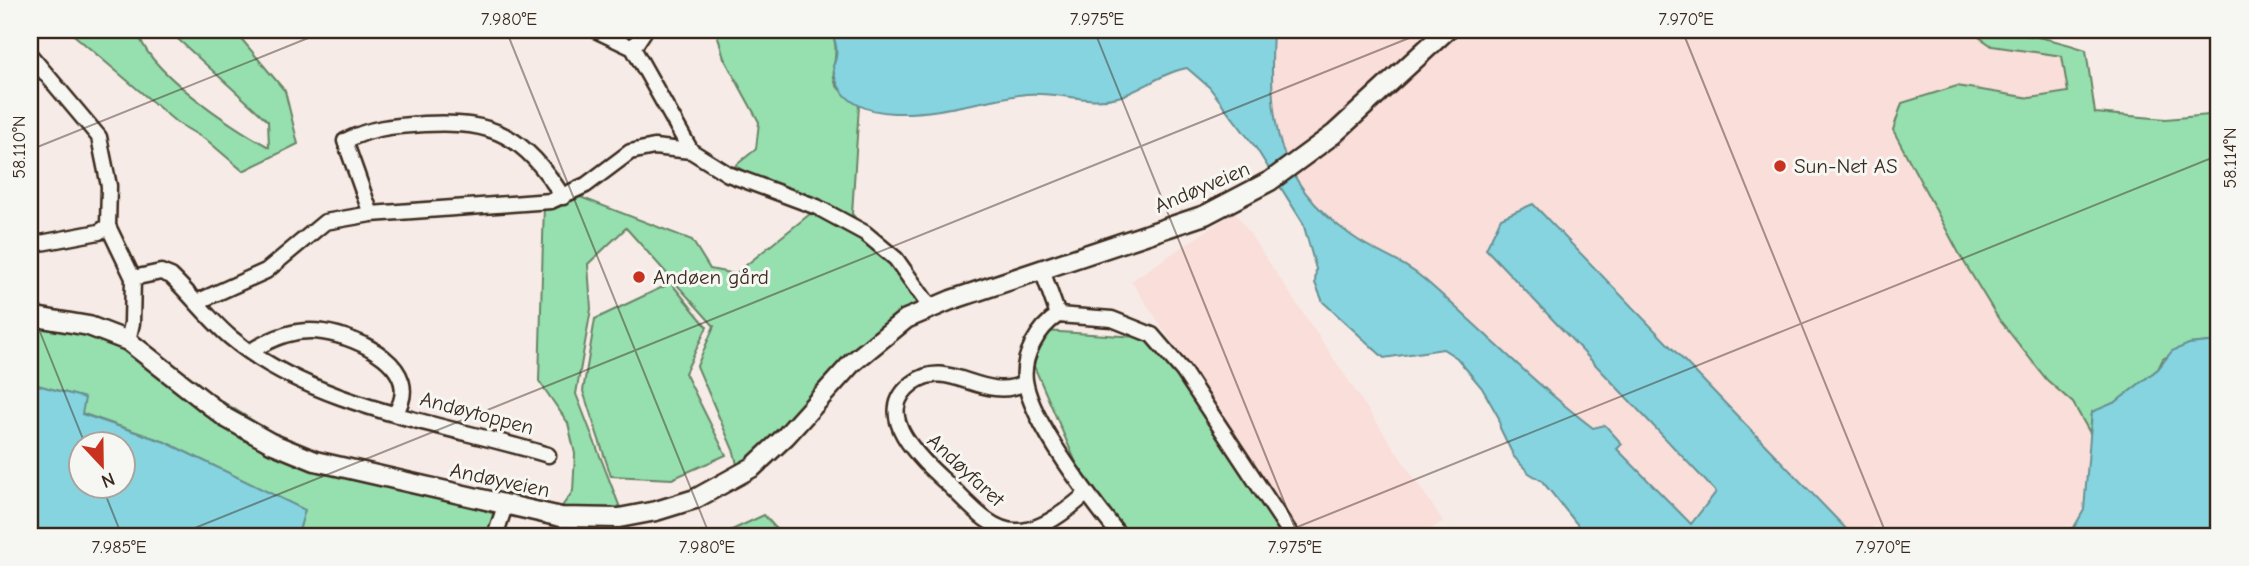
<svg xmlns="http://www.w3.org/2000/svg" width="2249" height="566" viewBox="0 0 2249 566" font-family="'Comic Neue',sans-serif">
	<rect width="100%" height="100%" fill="#f7ebe7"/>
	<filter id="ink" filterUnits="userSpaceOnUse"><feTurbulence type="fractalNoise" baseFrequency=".0143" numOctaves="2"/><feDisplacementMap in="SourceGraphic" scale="14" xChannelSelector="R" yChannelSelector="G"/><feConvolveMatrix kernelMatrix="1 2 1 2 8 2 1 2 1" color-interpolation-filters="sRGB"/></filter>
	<g filter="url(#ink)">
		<path fill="#f9deda" d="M1273,30H1284L1305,39L1327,30H1969L1992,46L2063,56L2068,92L2030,98L1957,86L1893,130L1961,257L1998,318L2047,380L2073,403L2090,433L2087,493L2080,521L2069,536H1904L1875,526L1864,536H1853L1546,215L1719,489L1691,524L1617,449L1605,425L1593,428L1554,399L1422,277L1353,237L1322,211L1292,175L1283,157L1270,84Z
			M1235,212L1443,521L1421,536H1303L1131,281Z"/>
		<path fill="#96dfae" stroke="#688466" stroke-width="2" d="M68,30H138C143,69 235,129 269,147L268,121L168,30H234L285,91L298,144L243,171L208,141L176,122Z
			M716,30H829C844,49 827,71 837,86C841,93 852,99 859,105L852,214L931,306L898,324L740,477L734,452L697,366L714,326L626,228L588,264L591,309L576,394L631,536H624L620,518L550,523L573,491L575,454L568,423L539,381L544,204L570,193L692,240L710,269L735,274L815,210L735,166L756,149L759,122L724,58Z
			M1969,30C2011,30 2047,37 2086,50L2095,113L2166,119L2219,114V341L2189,344L2163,359L2158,369L2116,402L2092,413L2090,433L2073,403L2047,380L1998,318L1961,257L1893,130L1902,103L1957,86L2030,98L2068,92L2062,56L1992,46Z
			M671,283L707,327L685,373L726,455L672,479L611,476L583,391L595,319Z
			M30,313L120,337L309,456L421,487L502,517L500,536L298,535L304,510L165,442L81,413L84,398L30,383Z
			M1044,331L1153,338L1296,536H1108L1033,364L1038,338Z
			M764,515L783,536H719Z"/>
		<path fill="#85d4e0" stroke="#679092" stroke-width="2" fill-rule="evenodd" d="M829,30H1273C1269,120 1273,180 1352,236C1375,253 1404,261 1425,280C1482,329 1533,383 1593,428L1605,425L1622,444L1617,449L1691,524L1716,492L1486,249L1501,218L1533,204L1853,536H1580L1577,524L1542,481L1529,473L1514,457L1500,428L1499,418L1482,388L1457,358L1443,349L1384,358L1323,302L1315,283L1316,269L1303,223L1256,148L1209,87L1187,68C1163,72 1141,91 1118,97C1087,105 1057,91 1026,94C977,99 841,148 833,66C839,54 837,40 829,30Z
			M2219,341V536H2069L2084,510L2092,412L2116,402L2158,369L2172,351L2189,344Z
			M30,383L85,398L82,414L165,442L305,510L298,534L303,536H30ZM80,444H122V486H80Z"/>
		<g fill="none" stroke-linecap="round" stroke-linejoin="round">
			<g stroke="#3b2a1e" stroke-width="19">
				<path id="minor" d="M595,30L633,48L691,151
					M633,48L645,30
					M30,55L99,137L109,186L108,226L133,278
					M371,214L345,141C372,127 394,126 424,124C495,120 524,136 563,197
					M30,245L99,232L108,226
					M1042,270L1058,315C1038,328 1022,356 1025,380C1031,423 1093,502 1120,536
					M197,302L266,271L325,222L371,214L551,201L586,185L630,152L654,147L691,151L728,174L817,207L865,233L896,259L930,307
					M1058,315L1112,319L1152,335L1183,371L1292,536
					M128,341L132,323L133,278L161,272L171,276C191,295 209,319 230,337C313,407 446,424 548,455
					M251,351C274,337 296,328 323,332C359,337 424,368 396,412
					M1025,383C982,404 949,356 913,383C868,416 927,465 951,487C969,504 990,531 1016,531C1041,532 1069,509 1086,494
					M495,536L505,506"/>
			</g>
			<g stroke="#3b2a1e" stroke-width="23">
				<path id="tertiary" d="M30,316L89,326L128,341L226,418L271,443L315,461L561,517L619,518L656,511L695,499L753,467L786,436L852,363L906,319L951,300L1205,215L1270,181L1334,134L1447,30"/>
			</g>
			<use href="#minor" stroke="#f6f6f2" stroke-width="14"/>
			<use href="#tertiary" stroke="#f6f6f2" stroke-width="18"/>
		</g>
	</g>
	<path fill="none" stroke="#3b2a1e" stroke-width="2" stroke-opacity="0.45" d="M506,30L710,536M1094,30L1298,536M1682,30L1887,536M30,150L328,30M30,307L85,444M102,486L122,536M175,536L1429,30M1275,536L2219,155"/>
	<g fill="#c8321e" stroke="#f6f6f2" stroke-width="2.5">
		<circle cx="1780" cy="166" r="7"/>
		<circle cx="639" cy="277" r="7"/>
	</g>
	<g text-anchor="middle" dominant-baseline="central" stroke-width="6" stroke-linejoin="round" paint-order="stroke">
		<g font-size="21" fill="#3b2a1e" stroke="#f6f6f2" text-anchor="start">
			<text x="1794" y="166">Sun-Net AS</text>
			<text x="653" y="277">Andøen gård</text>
		</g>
		<g font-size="21" fill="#3b2a1e" stroke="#f6f6f2">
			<text transform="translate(1202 187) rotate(-23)">Andøyveien</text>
			<text transform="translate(477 413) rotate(15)">Andøytoppen</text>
			<text transform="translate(966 470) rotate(43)">Andøyfaret</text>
			<text transform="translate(500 480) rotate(12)">Andøyveien</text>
		</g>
	</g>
	<rect width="2249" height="566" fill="none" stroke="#f6f6f2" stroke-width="77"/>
	<g transform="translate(102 465) rotate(158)"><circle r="33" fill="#f6f6f2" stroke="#aba49d" stroke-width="2"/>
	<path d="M0-5L12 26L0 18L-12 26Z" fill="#c8321e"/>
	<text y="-10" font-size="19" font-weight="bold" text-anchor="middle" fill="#3b2a1e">N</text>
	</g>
	<rect x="38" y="38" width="2172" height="490" fill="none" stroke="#3b2a1e" stroke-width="2.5"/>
	<g font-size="18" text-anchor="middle" fill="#3b2a1e">
		<text x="509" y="25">7.980°E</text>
		<text x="1097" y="25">7.975°E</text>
		<text x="1686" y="25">7.970°E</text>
		<text transform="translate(19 147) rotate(-90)" y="6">58.110°N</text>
		<text transform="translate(2230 158) rotate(-90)" y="6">58.114°N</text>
		<text x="119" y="553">7.985°E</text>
		<text x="707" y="553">7.980°E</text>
		<text x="1295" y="553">7.975°E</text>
		<text x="1883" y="553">7.970°E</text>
	</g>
</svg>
